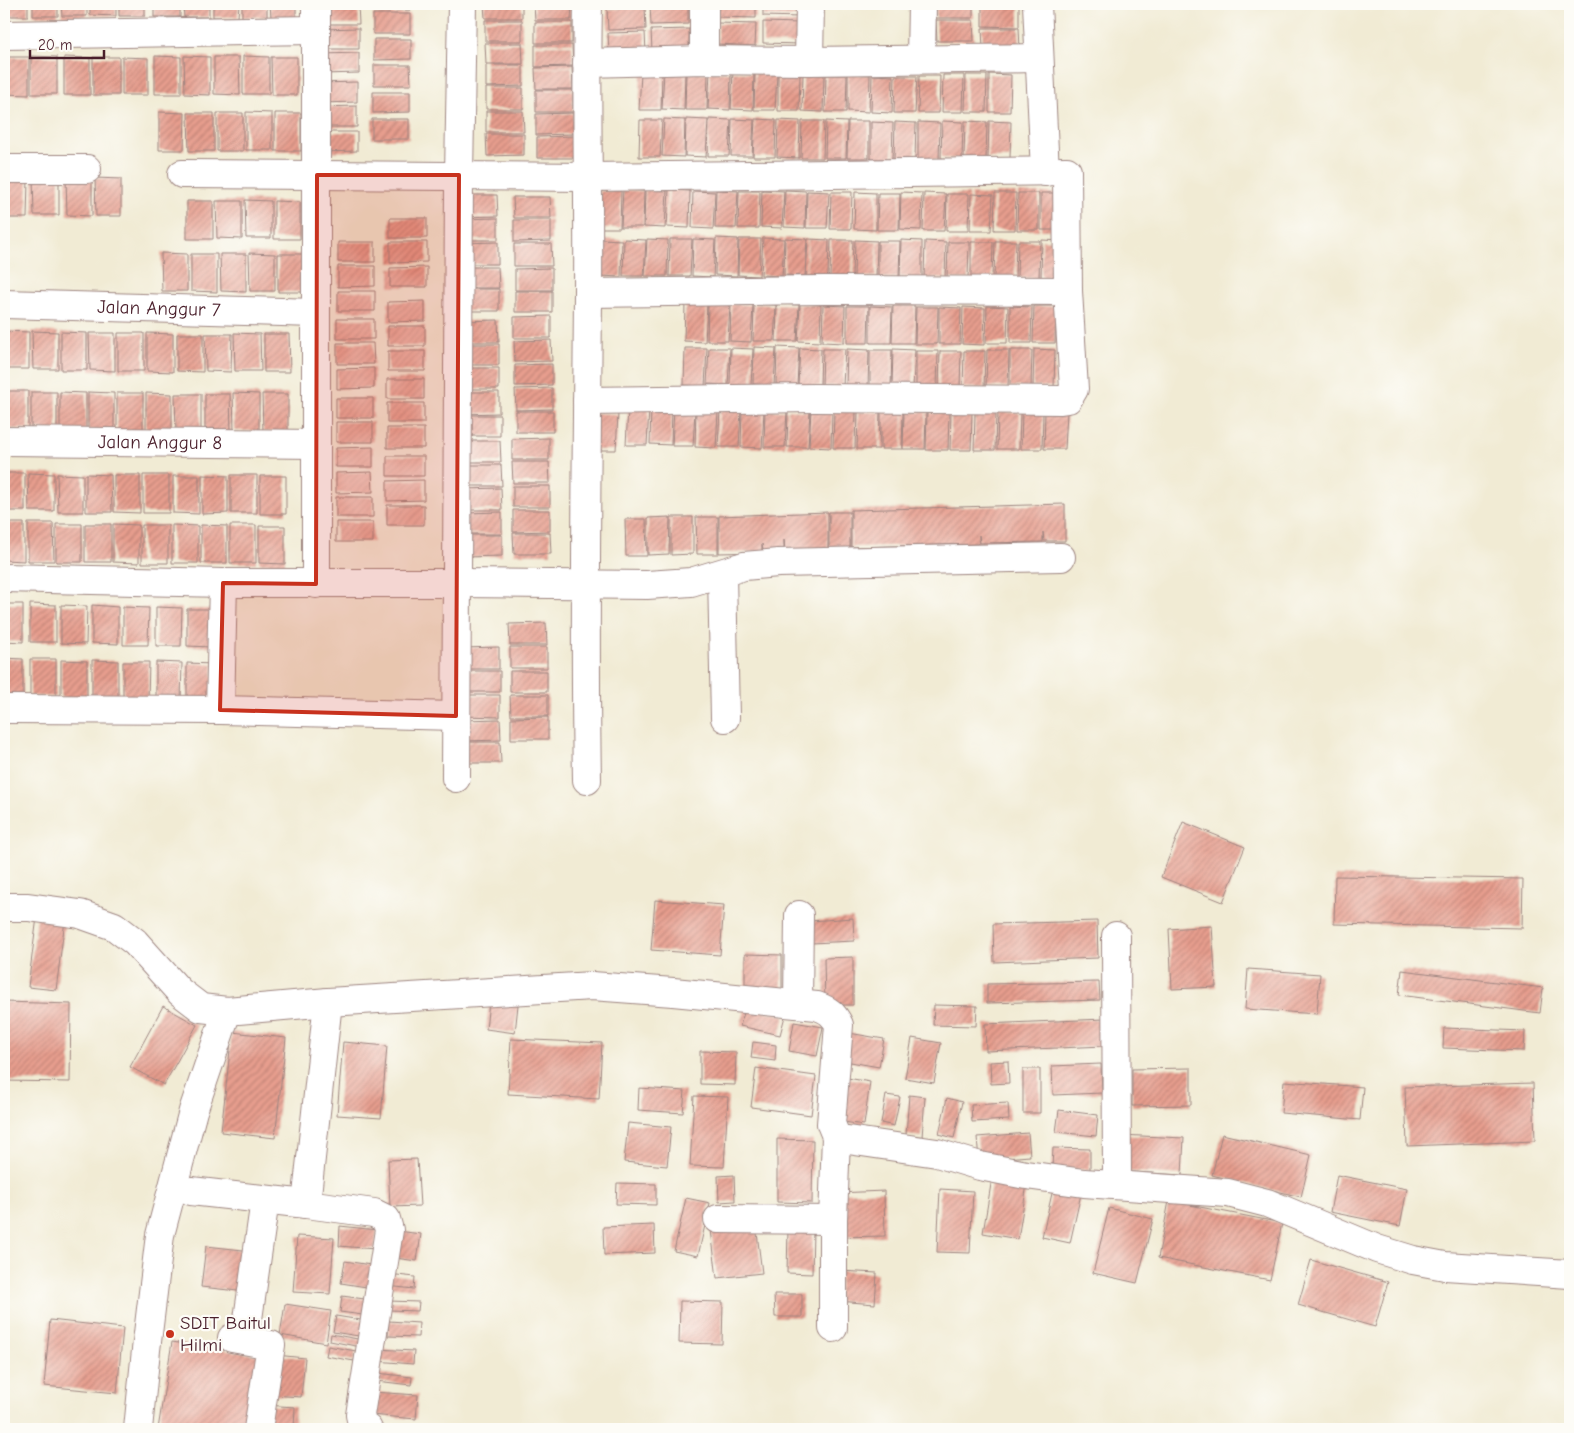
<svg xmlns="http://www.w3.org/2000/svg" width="1574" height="1433" viewBox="0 0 1574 1433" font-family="'Comic Neue',sans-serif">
	<defs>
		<pattern id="building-hatch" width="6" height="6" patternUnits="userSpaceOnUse" patternTransform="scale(1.25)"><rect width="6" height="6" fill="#e79e8e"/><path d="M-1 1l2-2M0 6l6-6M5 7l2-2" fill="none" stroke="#bd8074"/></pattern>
	</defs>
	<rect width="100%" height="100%" fill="#fdfcf7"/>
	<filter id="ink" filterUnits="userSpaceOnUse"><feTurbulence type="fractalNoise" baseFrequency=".02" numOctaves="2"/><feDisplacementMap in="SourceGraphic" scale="10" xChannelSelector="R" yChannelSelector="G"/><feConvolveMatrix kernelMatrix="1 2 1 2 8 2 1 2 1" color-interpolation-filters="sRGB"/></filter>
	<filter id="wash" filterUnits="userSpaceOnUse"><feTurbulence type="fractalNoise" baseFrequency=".0096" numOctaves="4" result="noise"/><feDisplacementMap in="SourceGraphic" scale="20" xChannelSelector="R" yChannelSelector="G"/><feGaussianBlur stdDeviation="1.12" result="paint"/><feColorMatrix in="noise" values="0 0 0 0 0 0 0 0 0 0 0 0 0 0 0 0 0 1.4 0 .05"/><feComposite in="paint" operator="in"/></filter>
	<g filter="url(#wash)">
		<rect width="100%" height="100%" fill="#f1ebd4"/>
		<g id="blocks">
			<path fill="url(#building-hatch)" d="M4,4H28V16H4Z
				M33,4H58V16H33Z
				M61,4H87V16H62Z
				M90,4H116V16L90,15Z
				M119,4H145V16H119Z
				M154,4H180V17H154Z
				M183,4H209V17H184Z
				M213,4H239L238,17H213Z
				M242,4H267V17H242Z
				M270,4H296V18L271,17Z
				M358,4L359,24H322V5Z
				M373,4H410V10H373Z
				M484,4H522V18H485Z
				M534,4H572L571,20H535Z
				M608,4H645V6L608,7Z
				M650,4H688V24L651,25Z
				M719,4H756V18L718,17Z
				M763,4H800V17L763,16Z
				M936,4H973V18H936Z
				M982,5H1019V27L982,26Z
				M645,8L646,29L608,30L607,9Z
				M373,14H410V34H373Z
				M485,20H522V41H485Z
				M936,20H973L974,41H937Z
				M535,22H572V43H535Z
				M763,22L800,23V44L763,43Z
				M718,23L756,24L755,46L718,44Z
				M359,28V49H321L322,29Z
				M982,28H1019L1020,49L983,50Z
				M689,29V50L652,51L651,30Z
				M645,32L646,53L609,54L608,33Z
				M374,39H411V59L374,60Z
				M485,43H522L523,64H486Z
				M535,45H572L573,66L535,67Z
				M359,53V73L322,74V54Z
				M31,56L57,57V94H31Z
				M155,56L181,57V94H155Z
				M184,56L210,57V95L185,94Z
				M243,56L269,57V94H243Z
				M4,57H29V95L4,94Z
				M64,57L90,58V95H64Z
				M93,57H119V95H93Z
				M122,57L148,58V95H122Z
				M214,57H239L240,95L214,94Z
				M271,57H297V95H272Z
				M374,65H410L411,85H374Z
				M486,65H523V86L486,87Z
				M572,67L573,89H536L535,68Z
				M664,72L685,73L684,110L662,109Z
				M710,72L731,73L730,110L708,109Z
				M733,72L754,73L753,110L731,109Z
				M641,73L662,74L661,110H639Z
				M686,73H708L707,110H685Z
				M755,73L777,74L775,110H754Z
				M778,74H800L799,111H778Z
				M803,74L824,75L823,112L802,111Z
				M848,74L870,75L869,112L848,111Z
				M989,74L1011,75L1010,112H989Z
				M826,75H847L846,112H825Z
				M872,75L893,76L892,113L871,112Z
				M943,75H964L963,112H942Z
				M966,75H987L986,112H965Z
				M895,76H917L915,113H894Z
				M919,76H940L939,113H918Z
				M357,82V102L320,103V83Z
				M486,88H523V109H486Z
				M536,90H573V112H536Z
				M373,92H410V112L373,113Z
				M357,106V127H320V107Z
				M486,111H523L524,132H486Z
				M159,112L185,113L184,150H159Z
				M246,112L272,113V150H246Z
				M188,113H214V151H189Z
				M217,113H243V151H217Z
				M275,113H301V151H275Z
				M573,113V134L536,135V114Z
				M372,119H409V139H372Z
				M664,119L685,120L684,157L662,156Z
				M686,119L708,120L706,157L685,156Z
				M709,119L731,120L729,156H708Z
				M732,119L754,120L752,156H731Z
				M755,119L776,120L775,157H753Z
				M640,120H662L660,157H639Z
				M778,120L800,121L799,158L777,157Z
				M802,121H824L823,158H801Z
				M826,121L847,122L846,158H825Z
				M848,121H869V158H847Z
				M942,121L963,122L962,159L941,158Z
				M965,121L987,122L986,159L964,158Z
				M989,121L1011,122L1010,158H988Z
				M871,122L893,123L892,159H871Z
				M895,122L916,123L915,159H894Z
				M918,122L940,123L939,160L918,159Z
				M320,132H357V151L320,152Z
				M486,134H524V155L487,156Z
				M574,136V158H537V137Z
				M33,177L59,178V215H34Z
				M66,178H92V216L67,215Z
				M95,178L121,179V216H96Z
				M4,180H28L27,218H4Z
				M623,190L644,191L643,227H621Z
				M645,190L667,191L665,228L644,227Z
				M669,190L690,191L689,228L667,227Z
				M716,190L738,191L736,228H715Z
				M762,190L784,191L782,228L761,227Z
				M785,190L806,191L805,228L784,227Z
				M600,191H621L620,228H598Z
				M693,191L715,192L713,229L692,228Z
				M739,191H760L759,228H738Z
				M807,191L829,192L827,228H806Z
				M831,192H852L851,229H830Z
				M855,192L876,193V230L854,229Z
				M901,192L922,193L921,230L900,229Z
				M878,193H900L899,230H877Z
				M924,193L946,194L944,231H923Z
				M995,193H1016L1015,230H994Z
				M1018,193H1039V230H1017Z
				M1041,193H1063L1062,230H1041Z
				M947,194H969L968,231H946Z
				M971,194L993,195L991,231H970Z
				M460,195H497L498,216L460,217Z
				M513,197H550L551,218H514Z
				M245,200L271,201V238H246Z
				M187,201H213V239H187Z
				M216,201H242V239L217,238Z
				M274,201L300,202V239H274Z
				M390,218H427V238H390Z
				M498,218V240H461L460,219Z
				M514,220H551V241L514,242Z
				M716,238L738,239L737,276L715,275Z
				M763,238L784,239L782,276L761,275Z
				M785,238L807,239L805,276L784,275Z
				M601,239L622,240L621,277L600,276Z
				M624,239L646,240L644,276H623Z
				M647,239L668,240L667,276H645Z
				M670,239H692L690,276H669Z
				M693,239L715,240L713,277L692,276Z
				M739,239H761L759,276L738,275Z
				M808,239L829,240L828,276H806Z
				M831,240H853L852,277H830Z
				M855,240L877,241L876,277H854Z
				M901,240L922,241V278L900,277Z
				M1042,240L1063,241V278L1041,277Z
				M878,241H900L899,278H878Z
				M925,241L946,242L945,279L924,278Z
				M995,241H1016L1015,278H994Z
				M1018,241H1040L1039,278H1017Z
				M338,242H375V262H338Z
				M390,242H427V262L390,263Z
				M498,242V264H461V243Z
				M948,242H969L968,279H947Z
				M971,242H993L992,279H971Z
				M514,244H551L552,266H514Z
				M161,253L187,254V291H162Z
				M249,253L275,254V291H250Z
				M191,254H217V292L191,291Z
				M220,254H246V292L221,291Z
				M278,254H304V292H278Z
				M338,266H375V286L338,287Z
				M427,267V287H390V268Z
				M461,267H498L499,288H462Z
				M552,268V290H515V269Z
				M462,289H499V311H462Z
				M338,291H375V311H338Z
				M515,291H552V312H515Z
				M425,301V321L388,322V302Z
				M685,304L707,305L705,342L684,341Z
				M708,304L730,305L728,341H707Z
				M731,304L753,305L751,342L730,341Z
				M754,304L776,305L774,341H753Z
				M777,304L799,305L797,341H776Z
				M800,304L821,305L820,342L798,341Z
				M823,305L845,306L844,343L822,342Z
				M847,306H869L868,343H847Z
				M870,306L892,307L891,343H870Z
				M893,306H915L914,343H892Z
				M987,306L1008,307L1007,343H986Z
				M1010,306L1032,307L1031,343H1010Z
				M1034,306H1056L1055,343H1033Z
				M916,307H938L937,344H915Z
				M939,307L961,308L960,344H939Z
				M963,307L985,308L984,345L962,344Z
				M551,316V338H514V317Z
				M337,319H374V339H337Z
				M498,320L499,342H461V321Z
				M388,326H425V346H388Z
				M4,331L29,332V369H4Z
				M32,331L58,332V369H33Z
				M61,332L87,333V370H61Z
				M89,333H115V371L90,370Z
				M118,333H144V371H118Z
				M147,333L173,334V372L147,371Z
				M234,333L260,334L261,371H235Z
				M177,334H203V372L177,371Z
				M205,334H232L231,372L206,371Z
				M264,334H289L290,372H264Z
				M551,340L552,361L515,362L514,341Z
				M337,343H373L374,364H337Z
				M461,344H499V365H462Z
				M754,347L776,348L774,385L753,384Z
				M777,347L799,348L797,385L776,384Z
				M685,348H707L705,386L684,385Z
				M709,348H730L728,385L707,384Z
				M731,348L753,349L751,385H730Z
				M800,348L821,349L820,386L798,385Z
				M823,349H845L843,386H822Z
				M847,349L869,350L868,387L846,386Z
				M893,349L915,350L913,387H892Z
				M1034,349L1055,350L1054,387H1033Z
				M870,350H892L891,387H870Z
				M987,350H1009L1008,387H986Z
				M1010,350H1032L1031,387H1010Z
				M388,351H425V371H388Z
				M916,351H938L937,388H916Z
				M940,351H961L960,388H939Z
				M964,351H985L984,388H963Z
				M552,364V385L515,386V365Z
				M374,368V388L337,389V369Z
				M462,368H499V389H462Z
				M387,379H424V399H387Z
				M552,388V409L516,410L515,389Z
				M4,391H28V429H4Z
				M31,392H57V430L31,429Z
				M60,392L86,393V431L60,430Z
				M88,392L114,393V431L88,430Z
				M462,392H499V413L462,414Z
				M117,393H143V431H117Z
				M146,393L172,394V431H146Z
				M233,393L259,394V431H234Z
				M175,394H201V432H176Z
				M205,394H230L231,432H205Z
				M262,394H288V432H263Z
				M336,398H373V418H336Z
				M387,403H424V423H387Z
				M651,407L672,408L671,445L650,444Z
				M628,408L649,409L647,445H626Z
				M674,409L695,410L693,446H672Z
				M696,410L718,411L716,448L695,447Z
				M720,410H741L739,447H718Z
				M742,410L764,411L762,448L741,447Z
				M765,410L787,411L785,447H764Z
				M788,410L810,411L808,447H787Z
				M811,410L832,411L831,448L809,447Z
				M516,411H553V432H516Z
				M834,411H856L855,448H833Z
				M858,412H880L879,449H857Z
				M881,412L903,413L902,449H881Z
				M904,412H926L925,449H903Z
				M998,412L1020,413L1019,449H997Z
				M1022,412L1043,413L1042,449H1021Z
				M1045,412H1067L1065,449H1044Z
				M596,413L618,414L616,450H595Z
				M927,413H949L948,450H926Z
				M951,413H972L971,450H950Z
				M975,413H996L995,450H974Z
				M463,415H500V436H463Z
				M336,422H373V442H336Z
				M387,428H424V448H387Z
				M549,438V460H512V439Z
				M464,441H500L501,462H464Z
				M373,447V467H336V448Z
				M387,456H424V476H387Z
				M512,462H549L550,483H513Z
				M464,465H501L502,486H464Z
				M372,472L373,492L336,493V473Z
				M4,473H25V511H4Z
				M28,473L54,474V511H29Z
				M57,474L83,475V512H58Z
				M86,474L111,475L112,512H86Z
				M114,475H140V513L114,512Z
				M143,475H169V513H143Z
				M202,475L228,476V513L202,514Z
				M231,475H257V513H231Z
				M173,476H199V514L173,513Z
				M260,476H286V514H260Z
				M424,480V500L387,501V481Z
				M513,486H550V507H513Z
				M501,488L502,510H465L464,489Z
				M336,497H373V517H336Z
				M1065,504V541H1044L1043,532V542L980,543L979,535V544L851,547V510Z
				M387,505H424V525H387Z
				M513,510H550V531L513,532Z
				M502,512V534H465V513Z
				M828,512V549L785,550L784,540V550L763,551L762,544V552L719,553V516Z
				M829,512H850V549H829Z
				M670,517L669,554L648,555V518Z
				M671,517H693V554L671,555Z
				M696,517H718V554H697Z
				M625,519H646L647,556H626Z
				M336,522H373V542H336Z
				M4,523H24V561L4,560Z
				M28,523H53L54,561H28Z
				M56,524H82V562H56Z
				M85,524H111V562H85Z
				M113,524L139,525V563L113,562Z
				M142,525H168V563H142Z
				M172,525L198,526V563H172Z
				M201,525L227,526V563H201Z
				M230,525H256V563H230Z
				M259,526H285V564L259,563Z
				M513,533H550L551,554H514Z
				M465,535H502V556L465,557Z
				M4,604H23V642L4,641Z
				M30,604L56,605V642H30Z
				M61,605L87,606L86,644L61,643Z
				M92,605L118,607V644L92,643Z
				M123,607L149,608L148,645H123Z
				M156,607L182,608L181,646H156Z
				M187,609H213L212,647L187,646Z
				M546,623L547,645H510L509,624Z
				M499,647V669H462V648Z
				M510,647H547V668H510Z
				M4,658L23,659V696H4Z
				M30,659H56V697L30,696Z
				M61,660L87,661V698H61Z
				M92,660L118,661V699L92,698Z
				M123,662H149L148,700L123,699Z
				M156,662L182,663L181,700H156Z
				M187,663L213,664L212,702L187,701Z
				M463,671H500V692H463Z
				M510,671H547V692H510Z
				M463,695H500V717L463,716Z
				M510,695H548V716H511Z
				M548,717V739H511V718Z
				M500,719L501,740L464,741L463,720Z
				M463,742H500L501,763H464Z
				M1183,822L1245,847L1223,902L1161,877Z
				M1335,876L1523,879L1522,928L1334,924Z
				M655,900L724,905L720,955L651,950Z
				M37,917L65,920L56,990L28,987Z
				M853,918L854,941L811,943L810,921Z
				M1097,921L1098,958L994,962L993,924Z
				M1212,926L1216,987L1172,989L1169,929Z
				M745,954L782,955V994H745Z
				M853,957V1005H825L824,958Z
				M1248,969L1320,974L1317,1014L1245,1009Z
				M1402,970L1543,988L1540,1013L1399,995Z
				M1099,982L1100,1000L987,1003V984Z
				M4,1002L71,1004L70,1082L4,1081Z
				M489,1002L518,1005L515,1033L486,1029Z
				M934,1005L977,1006L976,1026L933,1025Z
				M163,1006L197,1025L164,1085L130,1067Z
				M746,1006L785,1016L780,1035L740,1026Z
				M1104,1019L1105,1046L986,1051L985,1024Z
				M794,1022L823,1027L817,1056L789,1051Z
				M1444,1028L1525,1031L1524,1051L1443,1048Z
				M232,1032L286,1038L275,1138L221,1132Z
				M843,1032L884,1039L879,1067L839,1060Z
				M912,1038L941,1043L934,1083L905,1078Z
				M511,1039L602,1043L599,1099L508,1094Z
				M343,1042L387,1046L381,1118L337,1115Z
				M753,1042L776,1045L775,1061L751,1058Z
				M700,1051L736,1052L735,1085L700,1084Z
				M1008,1061L1009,1083L991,1084L990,1062Z
				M1101,1064L1102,1093L1053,1095L1052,1066Z
				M756,1068L816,1076L811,1115L751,1107Z
				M1191,1068V1105L1132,1106V1069Z
				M1023,1069H1040V1113H1023Z
				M842,1077L870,1082L864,1125L836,1121Z
				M1284,1081L1363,1087L1360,1120L1281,1113Z
				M1533,1083L1535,1141L1407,1146L1405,1087Z
				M639,1088L685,1091L683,1113L638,1110Z
				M886,1095L900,1097L894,1126L881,1123Z
				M909,1095L925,1097L922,1137L906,1135Z
				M694,1096L728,1097L724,1167L690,1166Z
				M947,1098L962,1102L954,1138L939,1134Z
				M1008,1103L1009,1120L972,1122L971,1105Z
				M1059,1110L1098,1115L1096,1136L1056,1132Z
				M628,1123L671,1127L667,1166L624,1162Z
				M1028,1133L1030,1156L979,1160L977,1137Z
				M1222,1134L1311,1155L1301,1197L1212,1175Z
				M1120,1135L1184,1138L1182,1175L1118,1171Z
				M777,1139L813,1140L812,1203L777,1202Z
				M1053,1148L1090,1149V1170L1052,1168Z
				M417,1159L420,1206L390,1207L388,1160Z
				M734,1175L735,1201L719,1202L718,1176Z
				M1337,1175L1407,1189L1400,1226L1330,1212Z
				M992,1178L1027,1184L1018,1239L983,1233Z
				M617,1183L656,1184V1205L616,1204Z
				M940,1189L973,1191L970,1253L937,1252Z
				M1053,1189L1081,1194L1070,1243L1042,1237Z
				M884,1191L885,1236L838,1237L837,1193Z
				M686,1198L710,1203L698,1256L674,1251Z
				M1169,1201L1282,1223L1270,1280L1158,1258Z
				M1109,1208L1153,1219L1137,1283L1093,1273Z
				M654,1225L655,1253L604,1255L603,1227Z
				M756,1225L762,1273L717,1278L711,1230Z
				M340,1226L377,1230L375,1249L339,1246Z
				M788,1229L813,1230L812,1274L787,1273Z
				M398,1231L421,1234L417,1261L395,1258Z
				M297,1236L334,1238L330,1294L293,1292Z
				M206,1246L252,1251L247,1292L201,1287Z
				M1311,1260L1388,1282L1375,1327L1298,1305Z
				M345,1261L377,1266L373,1288L341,1283Z
				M840,1271L877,1273L875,1304L838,1301Z
				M388,1274L415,1277L414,1289L387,1286Z
				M774,1294H802V1317H775Z
				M342,1296L372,1300L370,1316L340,1312Z
				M389,1301L419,1302L418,1311L389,1310Z
				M680,1301L723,1302L722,1344L679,1343Z
				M285,1304L331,1311L326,1343L280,1335Z
				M336,1316L367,1321L365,1337L333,1332Z
				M50,1320L123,1328L117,1393L44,1386Z
				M389,1321L419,1323L418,1337L388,1336Z
				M331,1334L363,1340L361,1347L330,1341Z
				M172,1342L264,1356L252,1429H158Z
				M328,1346L356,1351L354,1361L326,1356Z
				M377,1349L414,1351L413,1364L376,1361Z
				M276,1355L305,1358L301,1397L272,1395Z
				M377,1373L412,1377L411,1385L376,1381Z
				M373,1392L418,1395L416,1419L371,1415Z
				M265,1405L295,1407L294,1429H264Z"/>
		</g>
	</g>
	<g filter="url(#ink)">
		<use href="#blocks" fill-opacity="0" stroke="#9e8580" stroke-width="1"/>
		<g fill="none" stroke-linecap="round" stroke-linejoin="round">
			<g stroke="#9e8580" stroke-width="30">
				<g id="street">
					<path d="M316,4V584"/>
					<path d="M704,4V60"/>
					<path d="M1037,4L1045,172"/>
					<path d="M4,35L316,30"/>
					<path d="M921,58L922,4"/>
					<path d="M809,61L810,4"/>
					<path d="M587,63L704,60L809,61L1039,58"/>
					<path d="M4,169H87"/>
					<path d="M182,174L589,177L1067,171L1068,291L1074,389L1068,399L1061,400L815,398L587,401"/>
					<path d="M588,293L825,290L1068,291"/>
					<path id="s1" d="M4,304L315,313"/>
					<path id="s2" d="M4,441L316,444"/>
					<path d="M722,574L725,718"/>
					<path d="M4,578L223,583H457L647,585L691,582L744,566L778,563L1061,557"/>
					<path d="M4,709L220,710L456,716"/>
					<path d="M220,710L223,583"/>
					<path d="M456,778L459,175L462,4"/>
					<path d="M587,780C584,617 587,455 588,292C589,196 586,100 588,4"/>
					<path d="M4,907H28L80,914L114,926L135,942L180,992L201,1008L227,1011L328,1002L592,986L673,992L817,1006C828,1010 834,1014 839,1025L831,1124L836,1136L841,1139L937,1153L980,1166L1026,1175L1084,1183L1228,1193L1267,1203L1377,1249L1413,1260L1445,1266L1570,1274"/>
					<path d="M1116,936L1117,1184"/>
					<path d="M328,1002L306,1204L374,1213L386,1219L389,1230L360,1415L363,1428L368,1429"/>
					<path d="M798,1004L799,915"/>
					<path d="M191,1191L306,1204"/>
					<path d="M718,1219L833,1220"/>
					<path d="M833,1328V1220L836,1136"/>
					<path d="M232,1338L271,1345L258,1429"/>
					<path d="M245,1340L265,1200"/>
					<path d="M138,1429L146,1350L160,1235L193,1111L227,1011"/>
				</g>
			</g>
			<use href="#street" stroke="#fff" stroke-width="28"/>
		</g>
	</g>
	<path fill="#c8321e" fill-opacity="0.2" stroke="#c8321e" stroke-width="4" stroke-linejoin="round" d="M317,175H459L456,716L220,710L223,583L316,584Z"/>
	<circle fill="#c8321e" stroke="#fdfcf7" stroke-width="2" cx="170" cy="1334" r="5"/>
	<g text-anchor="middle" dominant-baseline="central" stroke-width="4.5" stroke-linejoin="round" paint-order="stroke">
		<g font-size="19" fill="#4a1f2b" stroke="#fdfcf7">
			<text stroke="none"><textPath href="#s1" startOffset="155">Jalan Anggur 7</textPath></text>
			<text stroke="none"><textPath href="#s2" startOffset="156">Jalan Anggur 8</textPath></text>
		</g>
		<g font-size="19" fill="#4a1f2b" stroke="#fdfcf7" text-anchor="start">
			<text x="180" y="1323">SDIT Baitul<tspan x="180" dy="22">Hilmi</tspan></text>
		</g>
	</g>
	<rect width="1574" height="1433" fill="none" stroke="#fdfcf7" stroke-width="20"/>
	<path d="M30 50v8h74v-8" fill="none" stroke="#4a1f2b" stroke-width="2.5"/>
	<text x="38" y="50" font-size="15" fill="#4a1f2b" stroke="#fdfcf7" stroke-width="4" paint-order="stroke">20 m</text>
</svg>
